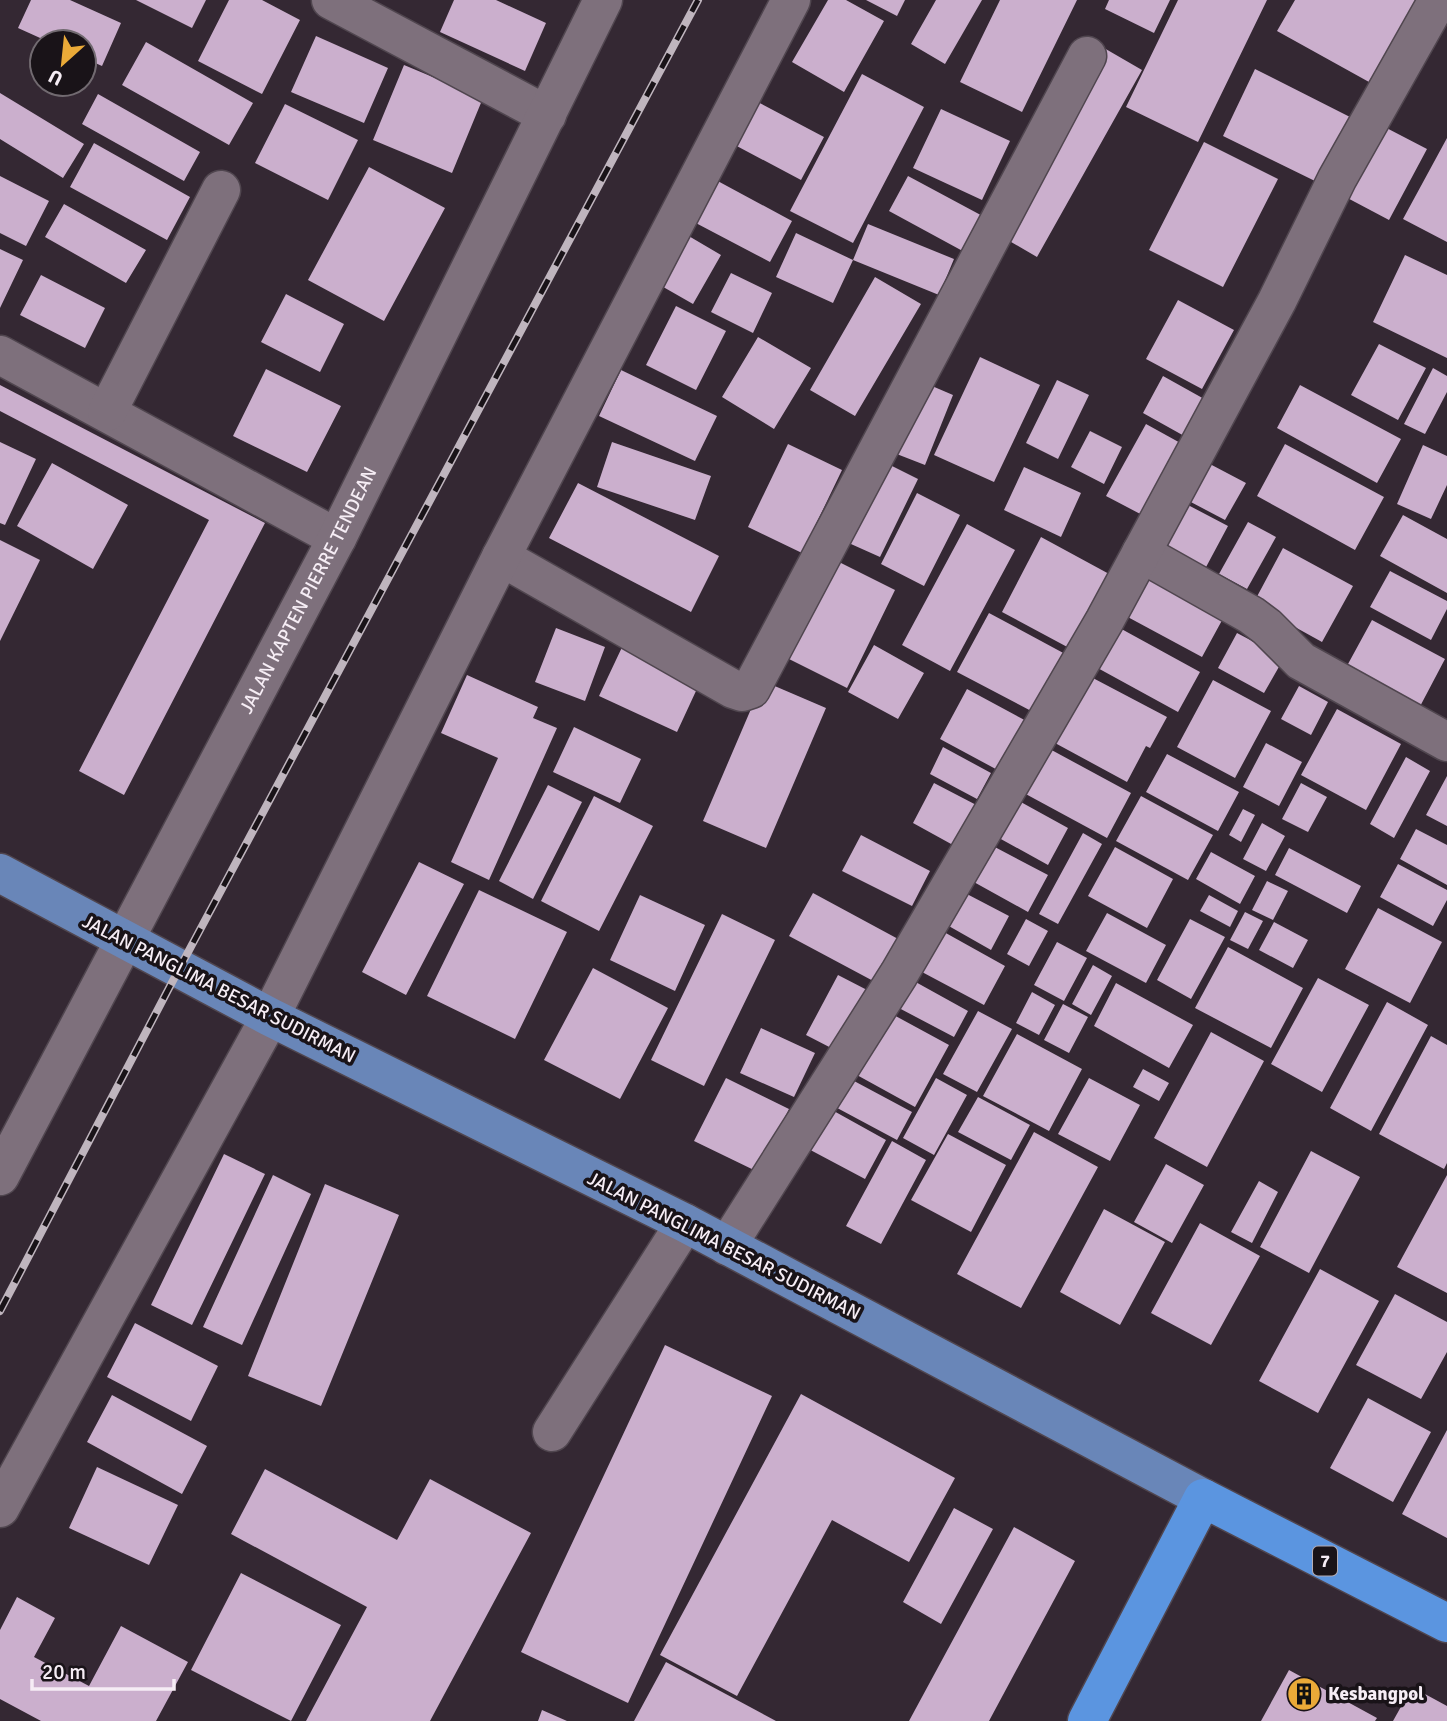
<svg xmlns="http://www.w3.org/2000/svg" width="1447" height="1721" viewBox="0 0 1447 1721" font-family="Signika,sans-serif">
	<rect width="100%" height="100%" fill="#342833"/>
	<path fill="#cbafcd" d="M31,0H70L121,23L102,66L84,58V42H49L18,28Z
		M136,0H206L192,28Z
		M229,0H262L300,20L262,94L198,61Z
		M454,0H496L546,23L525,71L440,32Z
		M828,0H846L884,21L844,92L792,62Z
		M866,0H905L897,16Z
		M936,0H982L945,64L911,44Z
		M1000,0H1077L1022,112L960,82Z
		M1109,0H1170L1154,33L1105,9Z
		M1178,0H1267L1198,142L1126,107Z
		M1295,0H1416L1369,82L1277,31Z
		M316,36L388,68L364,123L291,92Z
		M146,42L253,103L229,145L122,85Z
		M1104,48L1142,70L1037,257L999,235Z
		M404,65L483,98L452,173L373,140Z
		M1255,69L1350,117L1317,182L1223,136Z
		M862,74L924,107L853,243L790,211Z
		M0,93L84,144L63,178L0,139Z
		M98,94L200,152L184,181L82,124Z
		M756,101L824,137L801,180L733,144Z
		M285,104L358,140L328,200L255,163Z
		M941,109L1010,141L982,200L913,168Z
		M1375,122L1427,149L1389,220L1338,193Z
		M1447,138V242L1403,219Z
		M1204,142L1278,179L1223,287L1149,250Z
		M94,143L190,197L167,240L70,187Z
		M369,167L445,208L384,321L308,280Z
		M0,176L49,201L26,246L0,233Z
		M908,176L990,220L970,255L889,211Z
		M714,179L792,221L770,262L692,221Z
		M64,204L146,250L126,283L45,237Z
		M868,224L954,259L939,295L853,260Z
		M796,233L853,260L833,303L776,277Z
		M687,235L721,255L693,304L658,284Z
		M0,249L23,260L0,308Z
		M1405,255L1447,275V358L1373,322Z
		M731,273L772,293L753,333L711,312Z
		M41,275L105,308L85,348L20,315Z
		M875,277L921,304L855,416L810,390Z
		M286,294L344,324L320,372L261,342Z
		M1178,300L1234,330L1202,389L1146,359Z
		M676,306L726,331L696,390L646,365Z
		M758,337L811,368L774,429L722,397Z
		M1379,344L1426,368L1398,420L1351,395Z
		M980,357L1040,385L994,482L934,455Z
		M1433,368L1447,376V392L1425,434L1404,424Z
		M266,369L341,406L307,472L233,436Z
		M621,370L717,416L695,461L599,416Z
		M1163,376L1206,400L1186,437L1143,413Z
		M918,380L953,395L925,465L889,451Z
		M1057,380L1089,395L1058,459L1026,443Z
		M0,385L265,523L124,795L79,771L209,520L0,411Z
		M1300,385L1401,439L1377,483L1277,428Z
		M1146,424L1184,445L1146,517L1106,496Z
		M1090,431L1122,447L1104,484L1071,467Z
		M0,442L36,459L5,525L0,523Z
		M612,442L711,476L695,520L597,487Z
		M788,444L842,470L802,553L748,527Z
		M1285,444L1384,497L1355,550L1257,496Z
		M1423,445L1447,456V485L1431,519L1397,504Z
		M880,460L918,479L880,557L842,540Z
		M52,463L128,505L93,569L17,526Z
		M1208,463L1246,483L1225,520L1187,500Z
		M1024,467L1081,493L1061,537L1004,510Z
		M578,483L719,556L691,612L549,538Z
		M917,493L960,515L924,586L881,564Z
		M1188,505L1228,526L1205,569L1165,547Z
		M1403,515L1447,539V593L1380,556Z
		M1248,522L1276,537L1247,589L1219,574Z
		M967,524L1015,550L950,671L902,645Z
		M1041,537L1111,575L1071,649L1002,612Z
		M0,540L40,560L0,641Z
		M1283,548L1353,586L1322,642L1253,604Z
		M831,558L895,590L847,688L783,656Z
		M1148,571L1226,613L1202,657L1124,615Z
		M1390,571L1447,601V609L1431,640L1370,607Z
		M989,613L1067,655L1035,713L957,672Z
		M1372,620L1445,659L1416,714L1342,675Z
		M1116,626L1200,672L1178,712L1094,666Z
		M556,628L605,647L585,701L535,682Z
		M1237,633L1284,658L1264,693L1218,668Z
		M624,643L702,678L677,732L599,696Z
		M874,645L924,673L898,719L848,692Z
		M467,675L538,707L533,718L557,728L489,880L451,862L498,758L441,733Z
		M1091,677L1167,717L1150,748L1146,746L1127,782L1055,743Z
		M1213,680L1271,711L1235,778L1177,747Z
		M763,681L826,708L766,848L703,821Z
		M1299,686L1328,702L1311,735L1281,719Z
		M967,689L1032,724L1005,774L940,739Z
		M1337,709L1401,744L1366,810L1301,775Z
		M574,727L641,759L620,803L553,772Z
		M1266,743L1302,762L1279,806L1243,787Z
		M943,747L991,773L977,799L930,774Z
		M1046,747L1131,793L1107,838L1022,792Z
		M1167,754L1239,792L1218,831L1146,792Z
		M1406,757L1430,771L1394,838L1370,824Z
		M1447,776V826L1426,815Z
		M934,783L984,809L962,850L913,823Z
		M1301,783L1327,797L1308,832L1282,819Z
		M548,785L582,802L533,899L499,881Z
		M594,796L653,826L599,931L541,901Z
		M1141,796L1213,835L1188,880L1116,841Z
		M1019,801L1068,828L1048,865L999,838Z
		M1243,809L1255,815L1241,842L1229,835Z
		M1262,823L1285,836L1266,871L1243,859Z
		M1416,829L1447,845V885L1400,859Z
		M1083,833L1102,844L1058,924L1039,914Z
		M861,835L930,871L912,906L842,871Z
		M991,845L1048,875L1028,912L972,881Z
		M1115,847L1173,879L1147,928L1088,896Z
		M1289,848L1361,886L1347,913L1275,875Z
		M1211,852L1255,876L1240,904L1196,879Z
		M419,862L464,884L406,995L362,972Z
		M1398,864L1447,890V900L1433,926L1380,897Z
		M1267,881L1288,891L1273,920L1252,910Z
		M479,890L567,932L515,1039L427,996Z
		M813,893L900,940L877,983L789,936Z
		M965,893L1009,916L991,950L947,925Z
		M640,895L705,925L675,991L610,960Z
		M1209,895L1238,911L1230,927L1200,911Z
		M1378,908L1442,942L1410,1003L1345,969Z
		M1245,912L1263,921L1248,949L1230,940Z
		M1107,913L1166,945L1146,983L1086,951Z
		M722,914L775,940L704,1086L651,1060Z
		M1026,919L1048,931L1029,966L1007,954Z
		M1190,919L1225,937L1191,999L1157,980Z
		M1274,922L1308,940L1293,968L1259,950Z
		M944,932L1005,966L984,1005L922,972Z
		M1057,942L1087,958L1064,1001L1034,985Z
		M1228,947L1303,988L1271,1048L1195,1008Z
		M1093,965L1112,976L1091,1015L1072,1004Z
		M593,968L668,1008L620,1099L544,1060Z
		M838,975L869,991L837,1051L806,1035Z
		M1318,978L1369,1005L1322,1092L1271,1064Z
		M912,980L968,1011L954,1037L897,1007Z
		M1116,983L1193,1025L1169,1068L1094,1026Z
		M1032,992L1055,1005L1039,1035L1016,1023Z
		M1387,1002L1428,1025L1371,1131L1330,1108Z
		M1063,1004L1088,1017L1069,1053L1044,1040Z
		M879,1007L949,1045L915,1107L846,1069Z
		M978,1011L1012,1029L977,1092L943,1074Z
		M761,1028L815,1053L794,1097L740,1073Z
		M1211,1032L1264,1061L1207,1167L1154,1138Z
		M1017,1034L1082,1069L1049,1131L983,1096Z
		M1431,1036L1447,1045V1163L1444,1169L1379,1134Z
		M1143,1069L1169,1083L1159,1101L1133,1087Z
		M841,1074L912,1112L897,1140L826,1102Z
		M726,1078L789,1109L758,1172L694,1141Z
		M936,1078L967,1095L934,1155L903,1138Z
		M1089,1078L1140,1105L1110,1161L1058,1134Z
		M978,1097L1030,1125L1011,1160L958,1132Z
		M823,1105L886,1140L865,1179L801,1145Z
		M1034,1132L1098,1167L1021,1308L957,1274Z
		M948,1134L1006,1165L971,1232L911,1200Z
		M892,1141L926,1160L881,1244L846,1226Z
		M1311,1151L1360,1177L1309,1273L1260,1247Z
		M224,1154L265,1174L192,1325L151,1305Z
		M1166,1164L1204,1185L1172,1243L1134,1222Z
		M273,1175L311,1194L242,1345L203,1327Z
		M1447,1175V1293L1397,1267Z
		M1259,1181L1278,1192L1252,1243L1231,1232Z
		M325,1184L399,1215L321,1406L248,1376Z
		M1104,1209L1165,1242L1120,1325L1060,1292Z
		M1200,1223L1260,1256L1211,1345L1151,1313Z
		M1320,1269L1379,1301L1318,1413L1259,1381Z
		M1395,1294L1447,1322V1352L1421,1399L1356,1365Z
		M135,1323L218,1366L191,1421L107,1377Z
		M665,1345L772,1396L628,1703L521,1652Z
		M801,1394L955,1478L909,1562L832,1520L737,1696L660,1655Z
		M112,1395L207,1446L182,1494L87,1442Z
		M1368,1398L1431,1432L1393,1502L1330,1468Z
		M1447,1430V1538L1402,1514Z
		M97,1467L178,1505L149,1565L69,1528Z
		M265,1469L397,1540L430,1479L531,1533L430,1721H306L367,1607L231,1534Z
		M954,1508L993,1529L941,1624L903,1602Z
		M1014,1527L1075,1561L989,1721H909Z
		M241,1573L341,1625L291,1721L191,1670Z
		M17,1597L55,1618L34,1657L89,1686L121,1626L188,1662L156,1721H41L0,1699V1630Z
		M666,1662L737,1700L776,1721H634Z
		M1289,1670L1377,1718L1375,1721H1261Z
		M1412,1687L1447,1706V1721H1393Z
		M542,1710L567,1721H538Z"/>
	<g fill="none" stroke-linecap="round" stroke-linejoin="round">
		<g stroke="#50464f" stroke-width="41">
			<g id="minor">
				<path d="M331,0L547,115"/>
				<path d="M0,355L337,538"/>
				<path d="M107,412L221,190"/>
				<path d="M1141,553L1251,615L1267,627L1301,661L1447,742"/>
				<path d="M501,557L733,689L742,692L751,689L1087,56"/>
				<path id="s1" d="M0,1176L337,538L603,0"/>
				<path d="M727,1246L899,974L1105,620L1277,301L1337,179L1438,0"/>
				<path d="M552,1432L685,1223"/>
				<path d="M0,1508L270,1017L501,557L791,0"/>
			</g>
		</g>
		<g stroke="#50464f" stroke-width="41">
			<path id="major" d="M0,873L270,1017L685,1223L1203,1498"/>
		</g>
		<g stroke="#50464f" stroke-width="41">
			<path id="highway" d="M1087,1721L1203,1498L1447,1623"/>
		</g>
		<use href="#minor" stroke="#7e707c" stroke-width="38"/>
		<use href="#major" stroke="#6986b8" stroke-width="38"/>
		<use href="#highway" stroke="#5b95e0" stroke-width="38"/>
		<g stroke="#bfb5be" stroke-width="8">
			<path id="rail" d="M0,1311L179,969L698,0"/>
		</g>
		<use href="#rail" stroke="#191318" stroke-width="5" stroke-dasharray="16" stroke-linecap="butt"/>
	</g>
	<defs>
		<g id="building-disc" transform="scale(1.75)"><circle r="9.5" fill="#eaaa38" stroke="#191318"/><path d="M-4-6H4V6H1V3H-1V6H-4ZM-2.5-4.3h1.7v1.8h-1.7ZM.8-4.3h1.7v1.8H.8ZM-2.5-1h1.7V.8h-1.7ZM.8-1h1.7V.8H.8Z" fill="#111"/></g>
	</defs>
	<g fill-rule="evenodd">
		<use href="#building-disc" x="1304" y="1694"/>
	</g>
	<g text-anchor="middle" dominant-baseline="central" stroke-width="7" stroke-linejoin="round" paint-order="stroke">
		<rect fill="#191318" stroke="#b4acb3" stroke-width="2" x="1313" y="1546.5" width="24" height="29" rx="5"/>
		<g font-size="18" font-weight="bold" fill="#f6edf5">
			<text x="1325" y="1561">7</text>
		</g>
		<g font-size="19" fill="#f6edf5" stroke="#191318">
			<text stroke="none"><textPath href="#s1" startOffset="662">JALAN KAPTEN PIERRE TENDEAN</textPath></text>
			<text transform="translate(219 989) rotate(27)">JALAN PANGLIMA BESAR SUDIRMAN</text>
			<text transform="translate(724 1246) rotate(27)">JALAN PANGLIMA BESAR SUDIRMAN</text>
		</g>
		<g font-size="19" font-weight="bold" fill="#f6edf5" stroke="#191318" text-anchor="start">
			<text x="1328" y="1694">Kesbangpol</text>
		</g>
	</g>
	<g transform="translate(63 63) rotate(207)"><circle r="33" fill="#191318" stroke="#716a70" stroke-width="2"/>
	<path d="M0-5L12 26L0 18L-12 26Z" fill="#eaaa38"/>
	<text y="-10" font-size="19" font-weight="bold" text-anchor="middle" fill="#f6edf5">U</text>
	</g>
	<path d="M32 1679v10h142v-10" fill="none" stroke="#f6edf5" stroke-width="3.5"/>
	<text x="42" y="1679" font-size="21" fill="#f6edf5" stroke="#191318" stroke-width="5" paint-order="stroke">20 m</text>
</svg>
